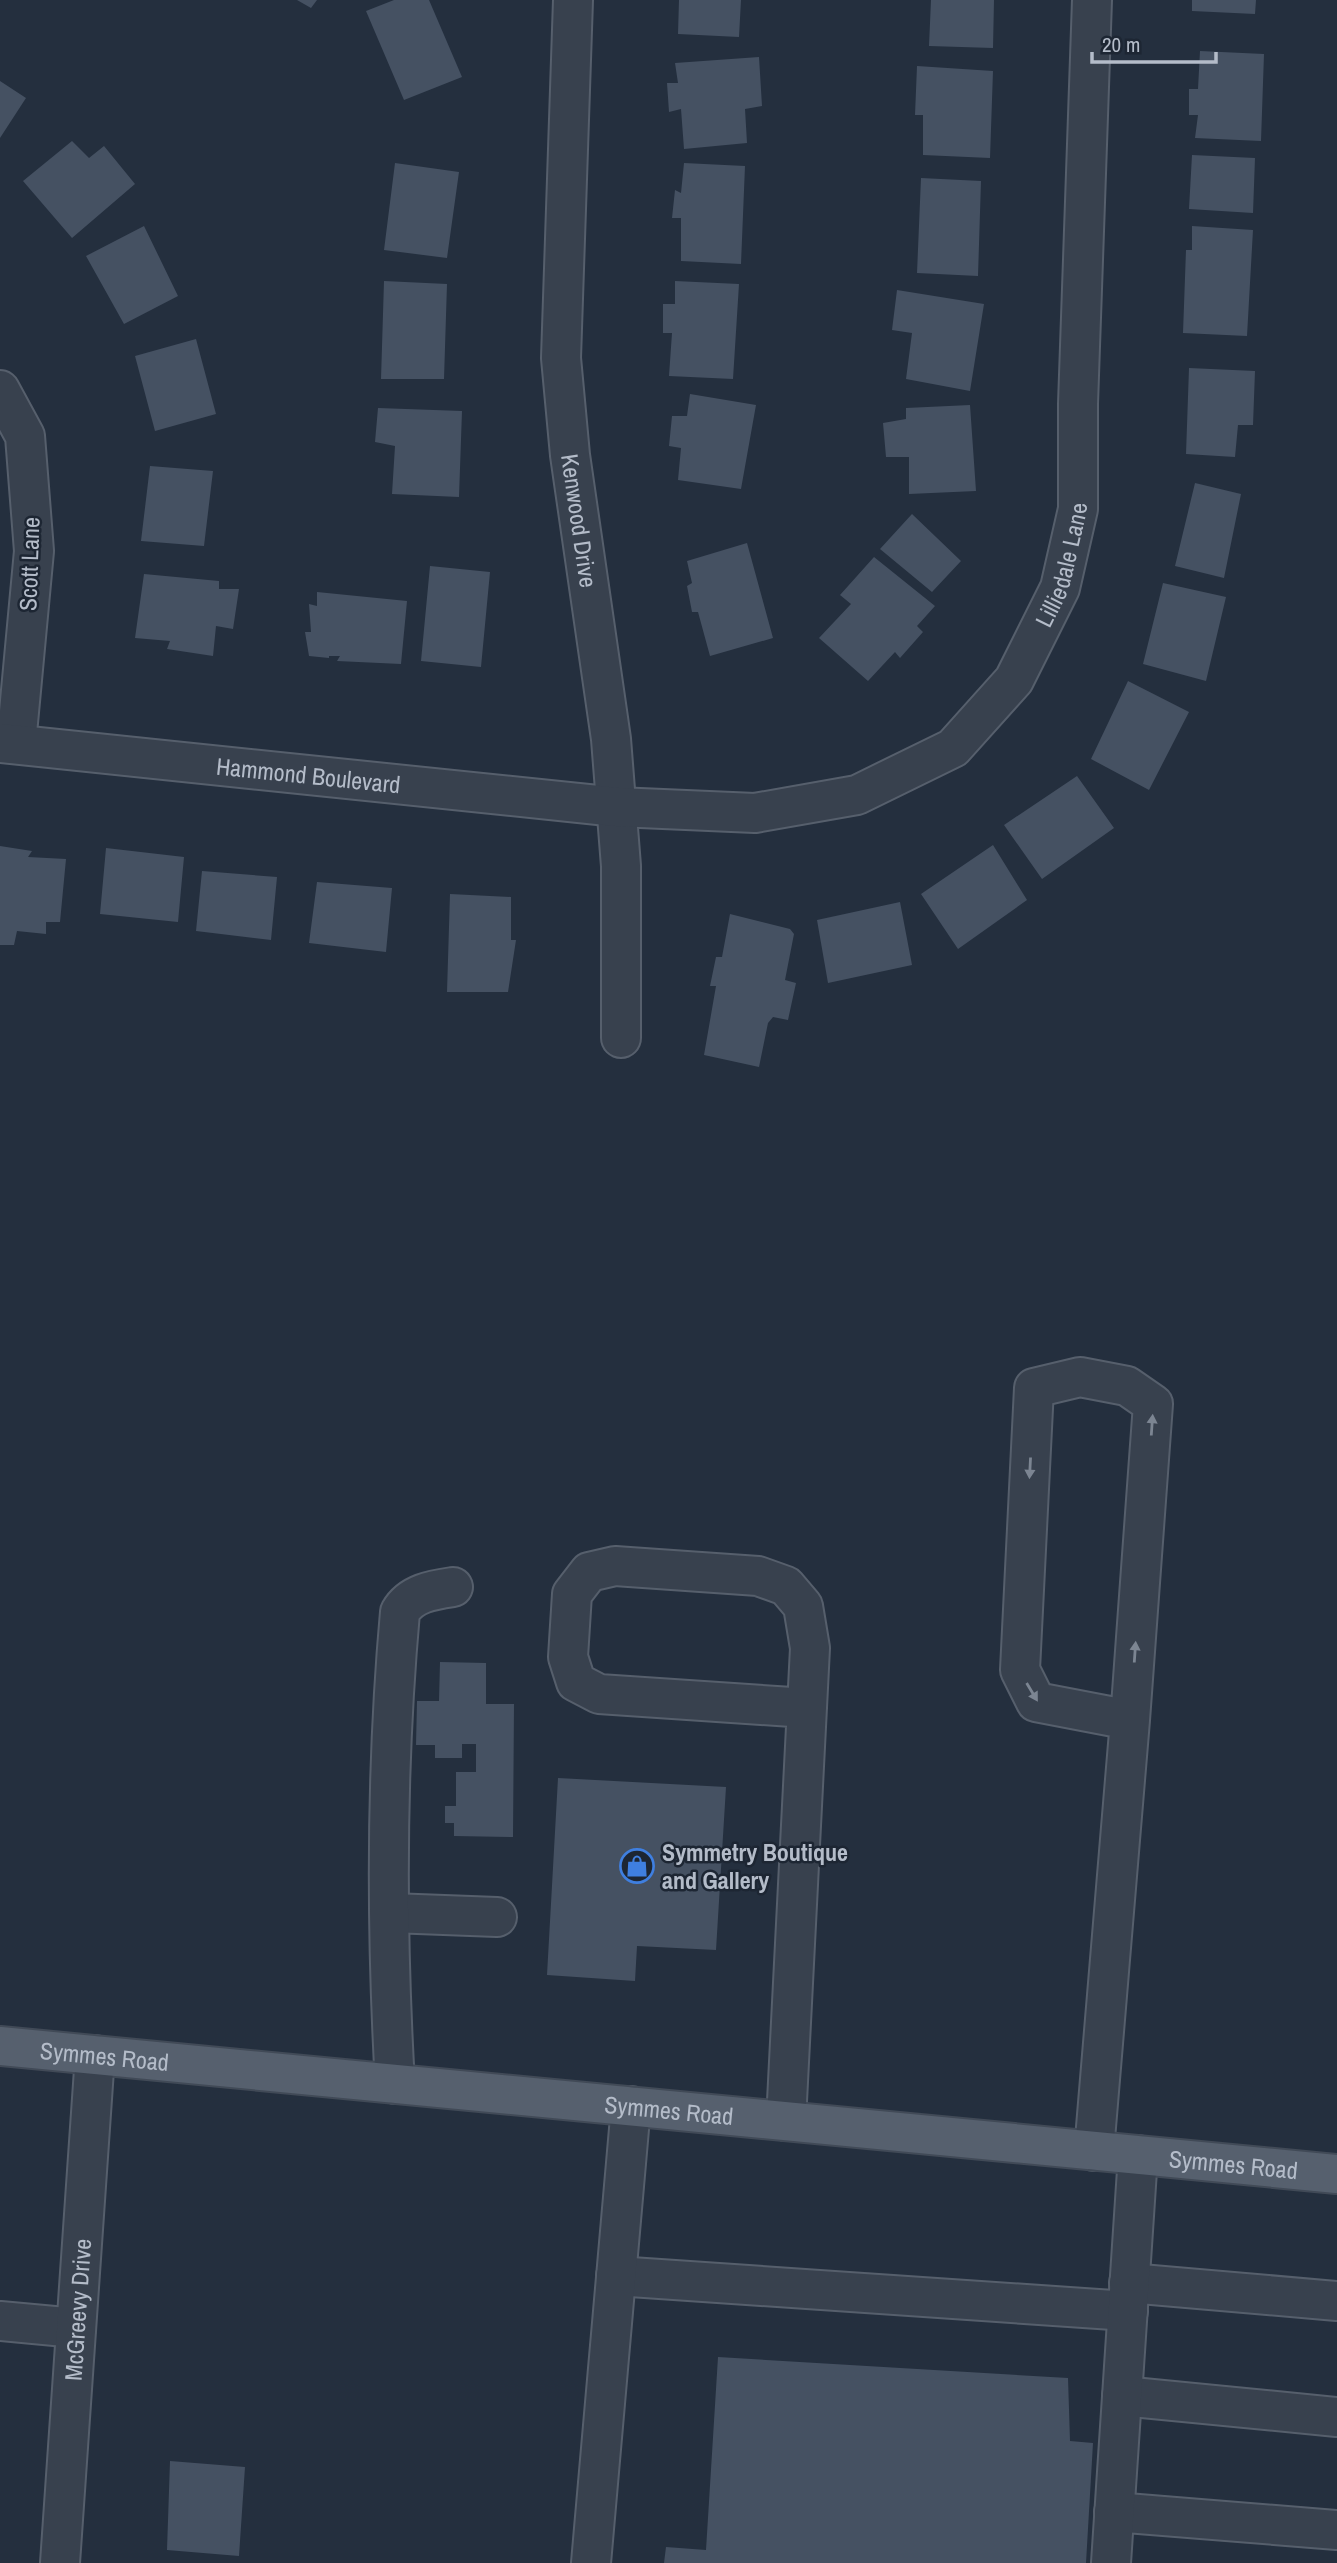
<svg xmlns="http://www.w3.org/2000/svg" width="1337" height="2563" viewBox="0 0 1337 2563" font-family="'Archivo Narrow',sans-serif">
	<rect width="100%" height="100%" fill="#242f3e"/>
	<path fill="#455162" d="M297,0H317L311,8Z
		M394,0H429L462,77L404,100L366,11Z
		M679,0H741L739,37L678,34Z
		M931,0H994L993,48L929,46Z
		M1192,0H1256L1255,14L1192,11Z
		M1200,51L1264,54L1261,141L1195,138L1198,115H1189V89H1198Z
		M759,57L762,106L745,109L747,143L684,149L681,109L669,112L667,83H678L675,63Z
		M917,66L993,71L990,158L923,155V115H915Z
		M0,81L26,98L0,138Z
		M72,141L89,158L104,146L135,184L72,238L23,181Z
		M1192,155L1255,158L1253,213L1189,209Z
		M395,163L459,172L447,258L384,250Z
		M684,163L745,166L741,264L681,261V218H672L675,190L681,193Z
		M921,178L981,181L978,276L917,273Z
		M144,226L178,296L124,324L86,256Z
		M1192,226L1253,230L1247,336L1183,333L1186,250H1192Z
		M384,281L447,284L444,379H381Z
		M675,281L739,284L733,379L669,376L672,333H663V304H675Z
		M897,290L984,304L970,391L906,379L912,333L892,330Z
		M196,339L216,414L155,431L135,356Z
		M1189,368L1255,371L1253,425H1238L1235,457L1186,454Z
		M690,394L756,405L741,489L678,480L681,448L669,446L672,416H687Z
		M970,405L976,491L909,494V457H886L883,423L906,419V408Z
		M378,408L462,411L459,497L392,494L395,446L375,442Z
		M150,466L213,471L204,546L141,541Z
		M1195,483L1241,494L1224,578L1175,566Z
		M912,514L961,561L932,592L880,549Z
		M747,543L773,638L710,656L698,612H692L687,586L692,583L687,561Z
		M874,557L935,606L917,626L923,632L900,658L895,652L868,681L819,638L851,604L840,595Z
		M430,566L490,572L481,667L421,661Z
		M144,574L219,581V589H239L233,629L216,626L213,656L167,649L170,641L135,638Z
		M1163,583L1226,597L1206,681L1143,664Z
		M317,592L407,601L401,664L337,661L340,656H329V658L309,656L305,632H311L309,604L317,606Z
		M1128,681L1189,712L1149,790L1091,759Z
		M1077,776L1114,828L1042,879L1004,825Z
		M993,845L1027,900L958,949L921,894Z
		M0,846L32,851L28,857L66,859L60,922H46V934L17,931L14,945H0Z
		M106,848L184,857L178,922L100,914Z
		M202,871L277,877L271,940L196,931Z
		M317,882L392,888L386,952L309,943Z
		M450,894L511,897V940H516L508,992H447Z
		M900,902L912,965L828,983L817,920Z
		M730,914L790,929L794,934L785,980L796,983L788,1020L773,1017L768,1023L759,1067L704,1055L716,986H710L716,957H722Z
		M440,1662L486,1663V1704H514L513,1837L454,1836V1823H445V1806H456V1772H476V1744H462V1758H435V1745H416L417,1701H439Z
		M558,1778L726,1787L716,1950L637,1946L635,1981L547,1975Z
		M718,2357L1068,2378L1070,2441L1093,2443L1086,2563H664L666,2547L706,2550Z
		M170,2461L245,2467L239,2556L167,2550Z"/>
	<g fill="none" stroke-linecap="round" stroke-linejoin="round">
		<g stroke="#565f6c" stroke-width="42">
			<g id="minor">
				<path id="s1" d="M573,0L561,358L570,455L611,739L621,866V1038"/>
				<path d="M0,390L25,436L34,551L16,744"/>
				<path id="s2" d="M0,743L617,807L755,813L857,795L953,748L1014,680L1060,588L1078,509V404L1092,0"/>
				<path d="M391,1913L497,1917"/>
				<path d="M395,2084C386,1927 386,1769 400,1612C411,1593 433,1590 453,1587"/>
				<path d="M786,2121L810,1648L803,1606L786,1586L758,1576L615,1566L589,1572L572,1594L568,1657L576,1682L599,1694L807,1708"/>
				<path d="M1094,2151L1130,1720L1153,1404L1127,1386L1080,1377L1034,1388L1020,1670L1036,1702L1130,1720"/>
				<path d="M616,2276L1128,2311"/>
				<path d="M1129,2283L1337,2301"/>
				<path d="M0,2321L76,2328"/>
				<path d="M1122,2396L1337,2417"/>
				<path d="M1114,2512L1337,2530"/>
				<path id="s3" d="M60,2563L95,2055"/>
				<path d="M591,2563L631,2106"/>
				<path d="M1111,2563L1138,2155"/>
			</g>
		</g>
		<g stroke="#414a57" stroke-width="42">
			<g id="major">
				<path id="s4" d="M0,2046L1337,2174"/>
			</g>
		</g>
		<use href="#minor" stroke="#38414e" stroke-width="38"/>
		<use href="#major" stroke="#56606e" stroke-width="38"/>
	</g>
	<defs><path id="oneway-solid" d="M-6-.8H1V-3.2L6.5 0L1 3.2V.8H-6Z" transform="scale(1.75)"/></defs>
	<g fill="#7c8592">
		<use href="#oneway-solid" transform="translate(1152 1425) rotate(-86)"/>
		<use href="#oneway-solid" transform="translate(1030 1468) rotate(93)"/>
		<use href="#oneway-solid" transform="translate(1135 1652) rotate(-86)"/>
		<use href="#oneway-solid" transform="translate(1032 1692) rotate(59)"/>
	</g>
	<defs>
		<g id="shop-ring" transform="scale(1.75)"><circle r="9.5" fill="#1d2633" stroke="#3f7fe0" stroke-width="1.5"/><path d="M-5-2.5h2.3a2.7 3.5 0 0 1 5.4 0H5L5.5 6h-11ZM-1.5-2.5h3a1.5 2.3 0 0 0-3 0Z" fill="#3f7fe0"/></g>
	</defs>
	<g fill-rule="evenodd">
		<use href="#shop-ring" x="637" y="1866"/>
	</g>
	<g text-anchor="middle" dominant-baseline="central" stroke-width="5" stroke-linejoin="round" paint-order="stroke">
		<g font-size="24" fill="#b4bcc9" stroke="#1d2633">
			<text stroke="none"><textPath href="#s1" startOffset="522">Kenwood Drive</textPath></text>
			<text stroke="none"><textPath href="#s2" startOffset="1186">Lilliedale Lane</textPath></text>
			<text transform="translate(29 564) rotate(-88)">Scott Lane</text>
			<text stroke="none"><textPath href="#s2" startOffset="310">Hammond Boulevard</textPath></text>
			<text stroke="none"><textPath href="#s4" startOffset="105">Symmes Road</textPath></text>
			<text stroke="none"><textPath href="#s4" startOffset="672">Symmes Road</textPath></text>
			<text stroke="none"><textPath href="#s4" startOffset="1239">Symmes Road</textPath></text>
			<text stroke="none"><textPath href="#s3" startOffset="254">McGreevy Drive</textPath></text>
		</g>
		<g font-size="24" font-weight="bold" fill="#b4bcc9" stroke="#1d2633" text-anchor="start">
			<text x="662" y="1852">Symmetry Boutique<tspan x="662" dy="28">and Gallery</tspan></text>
		</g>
	</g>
	<path d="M1092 52v10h124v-10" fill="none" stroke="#b4bcc9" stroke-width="3.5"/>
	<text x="1102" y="52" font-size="21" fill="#b4bcc9" stroke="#1d2633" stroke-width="5" paint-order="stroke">20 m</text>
</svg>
